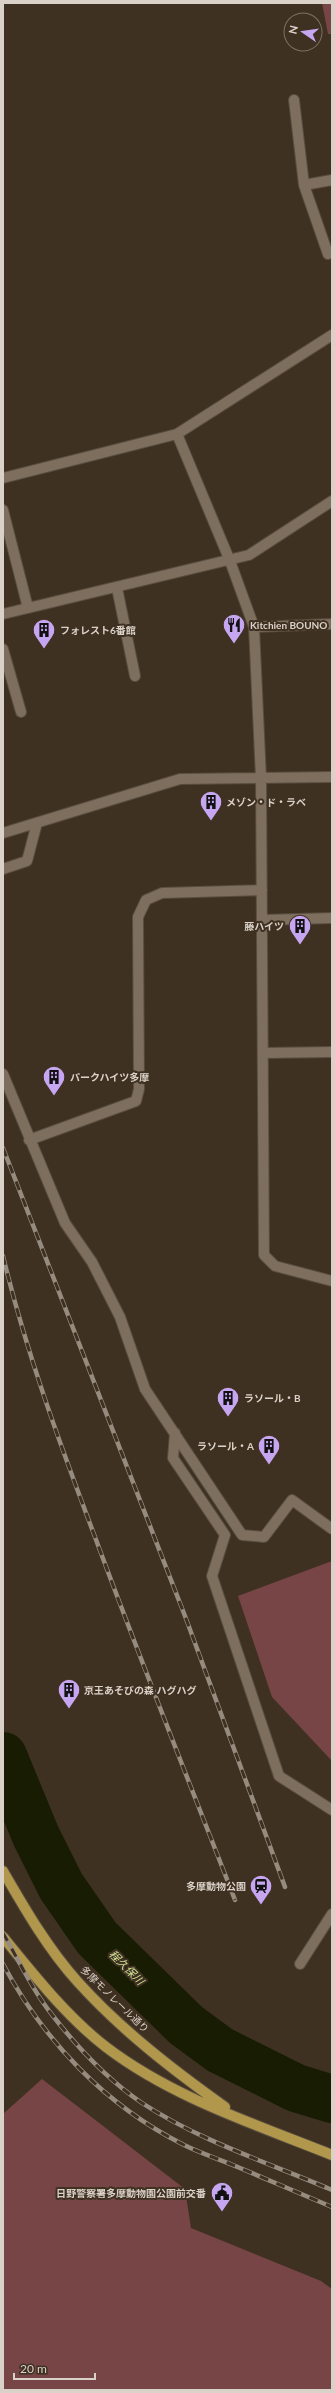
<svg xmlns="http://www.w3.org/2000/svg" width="335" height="2393" viewBox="0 0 335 2393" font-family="Lato,'Noto Sans JP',sans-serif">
	<rect width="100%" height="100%" fill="#3f3122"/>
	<path fill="#774546" d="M322,3H332V34H328Z
		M332,1561V1761L272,1697L238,1596Z
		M42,2079L185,2189L191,2228L321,2281L332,2289V2390H3V2114Z"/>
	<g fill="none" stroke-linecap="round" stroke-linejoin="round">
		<path stroke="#181c03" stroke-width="48" d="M3,1756L36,1836L61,1886L97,1938L186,2025L220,2050L296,2088L332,2099"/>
		<g stroke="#584d3f" stroke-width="12">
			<path id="minor" d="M294,100L304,185L328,254
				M304,185L332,180
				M177,434L332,335
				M3,478L177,434L230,561L254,627L261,778L264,1255L275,1266L332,1281
				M3,510L28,608L249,555L332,501
				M117,588L135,676
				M3,614L28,608
				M254,627L332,624
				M3,649L21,712
				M3,833L180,779L332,777
				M3,869L27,861L37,823
				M262,920L332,918
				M263,1053L332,1052
				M3,1074L65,1223L92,1262L120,1317L145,1389L242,1535L264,1537L292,1500L332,1529
				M29,1140L136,1101L139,1089L138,917L146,900L162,893L262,890
				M175,1433L173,1458L225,1535L212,1576L279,1776L332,1810
				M300,1964L332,1914"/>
		</g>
		<g stroke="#584d3f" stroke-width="12">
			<path id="major" d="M3,1871C25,1909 48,1949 77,1981C120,2029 173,2070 225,2107
				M3,1937C34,1975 67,2017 106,2047C173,2098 255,2124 332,2155"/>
		</g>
		<use href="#minor" stroke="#7e6e5e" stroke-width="10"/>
		<use href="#major" stroke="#b0974b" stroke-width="10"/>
		<g stroke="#968b7f" stroke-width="4.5">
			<path id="rail" d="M3,1148L185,1616L285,1887
				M3,1256C26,1352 60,1444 95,1537C140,1659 188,1779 235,1900
				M3,1933C19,1961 33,1991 53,2016C78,2048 108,2080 142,2103C200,2141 269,2163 332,2190
				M3,1964C44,2041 105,2105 184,2145C202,2154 222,2160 240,2168C271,2181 301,2194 332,2207"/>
		</g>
		<use href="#rail" stroke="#3f3122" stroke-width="3" stroke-dasharray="9" stroke-linecap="butt"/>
	</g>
	<defs>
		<g id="restaurant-pin" transform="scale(1.15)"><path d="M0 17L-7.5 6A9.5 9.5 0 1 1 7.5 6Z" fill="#c6a6f0" stroke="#3f3122"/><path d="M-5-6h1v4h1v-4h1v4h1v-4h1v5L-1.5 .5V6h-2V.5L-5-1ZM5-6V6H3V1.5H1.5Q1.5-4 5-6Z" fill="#111"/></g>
		<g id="building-pin" transform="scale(1.15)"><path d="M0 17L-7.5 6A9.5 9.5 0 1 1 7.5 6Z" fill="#c6a6f0" stroke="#3f3122"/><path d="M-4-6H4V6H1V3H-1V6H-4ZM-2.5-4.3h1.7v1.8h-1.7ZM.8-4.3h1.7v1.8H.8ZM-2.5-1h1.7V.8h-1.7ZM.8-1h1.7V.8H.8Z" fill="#111"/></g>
		<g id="station-pin" transform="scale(1.15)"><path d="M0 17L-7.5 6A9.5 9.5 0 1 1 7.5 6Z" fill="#c6a6f0" stroke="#3f3122"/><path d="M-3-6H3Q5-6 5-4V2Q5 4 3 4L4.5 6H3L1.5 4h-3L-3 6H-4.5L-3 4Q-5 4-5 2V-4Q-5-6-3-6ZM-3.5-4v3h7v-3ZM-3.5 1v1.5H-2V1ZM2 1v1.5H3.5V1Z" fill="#111"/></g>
		<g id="civic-pin" transform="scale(1.15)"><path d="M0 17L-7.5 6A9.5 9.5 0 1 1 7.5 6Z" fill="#c6a6f0" stroke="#3f3122"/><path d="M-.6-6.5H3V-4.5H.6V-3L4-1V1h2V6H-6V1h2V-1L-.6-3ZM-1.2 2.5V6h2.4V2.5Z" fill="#111"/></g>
	</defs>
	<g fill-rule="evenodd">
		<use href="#restaurant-pin" x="234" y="625"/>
		<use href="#building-pin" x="44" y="630"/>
		<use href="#building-pin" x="211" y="802"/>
		<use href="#building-pin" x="300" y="926"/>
		<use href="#building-pin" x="54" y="1077"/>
		<use href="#building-pin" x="228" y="1398"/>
		<use href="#building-pin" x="269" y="1446"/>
		<use href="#building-pin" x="69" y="1690"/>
		<use href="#station-pin" x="261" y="1886"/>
		<use href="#civic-pin" x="222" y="2193"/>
	</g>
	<g text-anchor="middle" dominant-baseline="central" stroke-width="4" stroke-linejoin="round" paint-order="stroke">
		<g font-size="10" font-weight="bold" fill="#dad1c8" stroke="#3f3122" text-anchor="start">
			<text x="250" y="625">Kitchien BOUNO</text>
			<text x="60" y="630">フォレスト6番館</text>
			<text x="226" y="802">メゾン・ド・ラベ</text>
			<text x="284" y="926" text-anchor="end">藤ハイツ</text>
			<text x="70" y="1077">パークハイツ多摩</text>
			<text x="244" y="1398">ラソール・B</text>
			<text x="254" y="1446" text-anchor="end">ラソール・A</text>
			<text x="84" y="1690">京王あそびの森 ハグハグ</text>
			<text x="246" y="1886" text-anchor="end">多摩動物公園</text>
			<text x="206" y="2193" text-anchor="end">日野警察署多摩動物園公園前交番</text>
		</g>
		<g font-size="10" fill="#dad1c8" stroke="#3f3122">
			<text transform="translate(115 1999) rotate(44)">多摩モノレール通り</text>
		</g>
		<g font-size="11" font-style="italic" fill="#d2e495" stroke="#3f3122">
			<text transform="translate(127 1967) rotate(45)">程久保川</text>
		</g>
	</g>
	<rect width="335" height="2393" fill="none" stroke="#dad1c8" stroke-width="8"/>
	<g transform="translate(303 32) rotate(283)"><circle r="19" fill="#3f3122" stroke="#7d7164"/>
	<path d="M0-3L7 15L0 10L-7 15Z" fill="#c6a6f0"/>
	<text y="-6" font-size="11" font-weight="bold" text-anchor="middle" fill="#dad1c8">N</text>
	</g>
	<path d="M14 2373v6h81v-6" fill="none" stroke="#dad1c8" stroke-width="2"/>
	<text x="20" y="2373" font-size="12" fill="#dad1c8" stroke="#3f3122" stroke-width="3" paint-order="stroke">20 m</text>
</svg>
